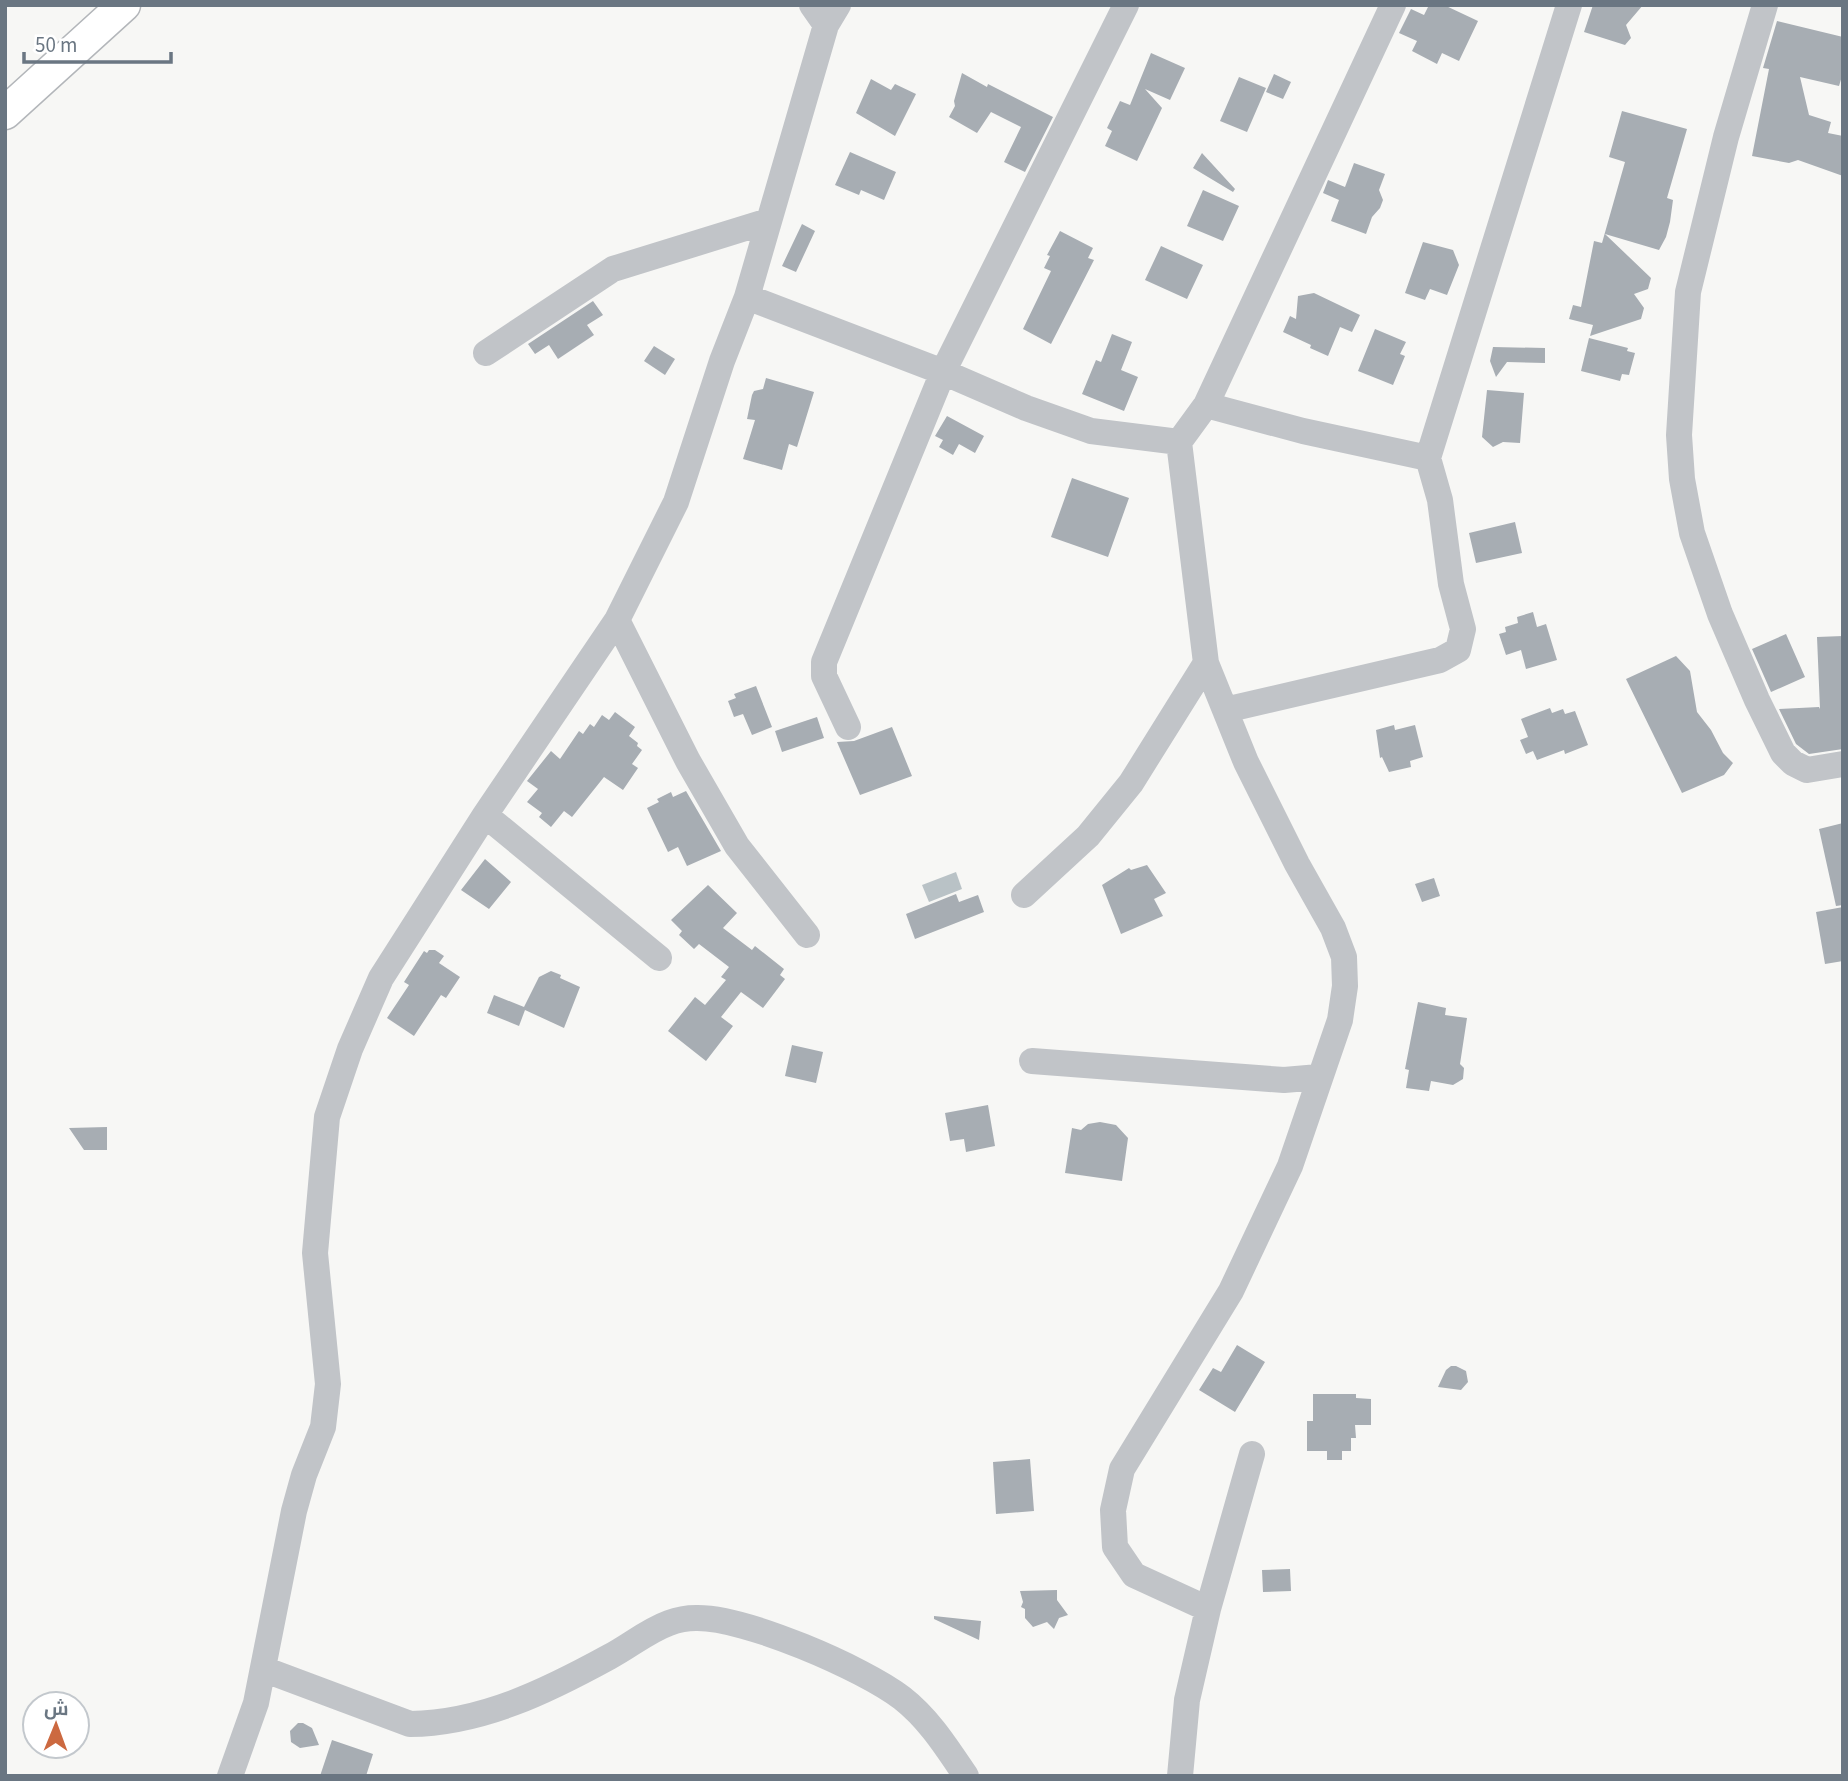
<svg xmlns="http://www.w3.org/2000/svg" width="1848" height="1781" viewBox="0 0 1848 1781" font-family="'Source Sans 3',Cairo,sans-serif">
	<rect width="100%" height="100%" fill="#f7f7f5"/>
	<path fill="#b9c2c6" d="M956,872L962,889L929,902L922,885Z"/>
	<path fill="#a7adb3" d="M1429,5H1444L1478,21L1459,61L1442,53L1437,64L1412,51L1417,41L1399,33L1411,9L1424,15Z
		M1593,5H1643L1626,25L1631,38L1625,45L1584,32Z
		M1777,21L1843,37V73L1839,86L1800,77L1809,115L1831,122L1828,133L1843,136V176L1798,160L1789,163L1752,156L1769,69L1763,68Z
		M1151,53L1185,68L1170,100L1145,89L1162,108L1137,161L1105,146L1112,131L1107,128L1120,101L1130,105Z
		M962,73L987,87L988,84L1053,117L1025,172L1004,162L1021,127L991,112L977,133L949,117L955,106L954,101Z
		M1274,74L1291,82L1283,99L1266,92Z
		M1239,77L1266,88L1247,132L1220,121Z
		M871,79L891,90L895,84L916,94L895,136L856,113Z
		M1622,111L1687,129L1667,198L1673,200L1670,222L1666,237L1659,250L1605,234L1651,278L1648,289L1634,294L1644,308L1641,319L1590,336L1593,325L1569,319L1573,305L1581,307L1594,241L1602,243L1625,162L1609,157Z
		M850,152L896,172L884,200L861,190L859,195L835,185Z
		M1202,153L1235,189L1233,192L1193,168Z
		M1354,163L1385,174L1379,190L1383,200L1380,208L1372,217L1366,234L1331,221L1339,200L1323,193L1328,180L1345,187Z
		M1203,190L1239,206L1223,241L1187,226Z
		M802,224L815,231L796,272L782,266Z
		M1060,231L1093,248L1088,258L1094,260L1051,344L1023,329L1051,271L1044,268L1050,256L1047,255Z
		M1423,242L1453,250L1459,265L1447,295L1430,289L1425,300L1405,293Z
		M1161,246L1203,265L1187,299L1145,280Z
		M1314,293L1360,315L1352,332L1340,327L1328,356L1310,348L1311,345L1283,332L1290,316L1296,319L1298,296Z
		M593,301L603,315L587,325L594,335L558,359L549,345L535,354L528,344Z
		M1375,329L1406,342L1400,354L1405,356L1393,385L1358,371Z
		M1112,334L1132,342L1121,370L1138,377L1124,411L1082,394L1096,360L1101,362Z
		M1589,338L1628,348L1627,351L1635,353L1629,375L1622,374L1620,381L1581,371Z
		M654,346L675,359L665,375L644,361Z
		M1493,347L1545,348V363L1507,362L1496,377L1490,361Z
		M766,378L814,392L797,447L789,444L782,470L743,459L755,420L747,419L752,395L754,391L763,389Z
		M1487,390L1524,393L1520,443L1503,442L1493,447L1482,437Z
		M947,416L984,436L975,453L959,444L953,455L939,447L943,440L935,436Z
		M1072,478L1129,498L1108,557L1051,537Z
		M1515,522L1522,553L1476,563L1469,533Z
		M1533,612L1537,627L1546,624L1557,660L1526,669L1521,650L1506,655L1499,634L1506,632L1505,627L1518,623L1517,617Z
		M1786,634L1805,677L1771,692L1752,649Z
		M1843,636V749L1809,754L1796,744L1779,709L1819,707L1820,709L1817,637Z
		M1676,656L1690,671L1697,712L1711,730L1723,753L1733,763L1724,775L1682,793L1626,679Z
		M756,686L772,727L752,735L743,714L734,717L728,701L736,698L734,694Z
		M1550,708L1552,713L1563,709L1565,714L1575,711L1588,745L1565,754L1564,750L1537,760L1533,751L1526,754L1520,740L1528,737L1521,719Z
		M615,712L635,727L629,736L638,743L637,746L642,750L632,764L638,768L623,790L604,777L572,817L564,811L551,827L539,817L542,813L527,802L538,789L527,781L551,751L560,759L579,731L583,734L590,724L594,727L602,715L609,720Z
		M817,717L824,738L782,752L775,731Z
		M1394,725L1395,730L1415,725L1423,757L1410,761L1411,767L1389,772L1382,757L1380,758L1376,730Z
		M892,727L912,776L860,795L837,742L854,741Z
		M686,791L721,851L687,866L678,847L668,852L647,808L659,802L657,799L671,792L673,797Z
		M1843,823V905L1836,906L1819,829Z
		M485,859L511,882L489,909L461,890Z
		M1147,865L1166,893L1154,899L1163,916L1121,934L1102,885L1129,868L1131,870Z
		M1434,878L1440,896L1422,902L1415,884Z
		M708,885L737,913L723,928L752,950L755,946L784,969L780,975L785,979L763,1008L741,992L721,1017L733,1026L706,1061L668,1031L695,997L705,1005L726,980L721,977L729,967L699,944L694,949L679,935L682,931L671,920Z
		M956,894L959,902L978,895L984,912L915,939L906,914Z
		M1843,907V961L1825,964L1816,912Z
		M429,950H435L444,956L439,963L460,977L446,998L441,995L414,1036L387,1018L409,985L404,982L424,951L427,953Z
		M551,971L561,975L560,978L580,987L564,1028L525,1010L519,1026L487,1013L494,995L524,1007L539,977Z
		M1418,1002L1446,1008L1445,1015L1467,1018L1460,1064L1464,1068L1463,1079L1453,1085L1431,1081L1429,1091L1406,1088L1409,1070L1405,1069Z
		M792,1045L823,1052L816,1083L785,1076Z
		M988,1105L995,1146L966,1152L964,1139L950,1141L945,1113Z
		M1100,1122L1116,1125L1128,1138L1122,1181L1065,1173L1072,1128L1081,1130L1088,1124Z
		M107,1127V1150H84L69,1128Z
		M1237,1345L1265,1362L1235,1412L1199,1390L1213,1368L1221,1372Z
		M1451,1366H1456L1466,1371L1468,1382L1461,1390L1438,1387L1446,1370Z
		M1313,1394H1356V1398L1371,1399V1425H1355L1356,1438H1351V1451H1342V1460H1327V1451H1307V1421H1313Z
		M1030,1459L1034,1511L996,1514L993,1462Z
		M1290,1569L1291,1591L1263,1592L1262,1570Z
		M1057,1590V1600L1068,1615L1059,1618L1054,1629L1047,1622L1033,1627L1025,1618V1609L1021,1607L1023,1602L1020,1591Z
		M934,1616L981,1621L979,1640L934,1619Z
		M298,1723H303L312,1728L319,1745L300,1748L291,1742L290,1731Z
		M332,1740L373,1754L366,1776H320Z"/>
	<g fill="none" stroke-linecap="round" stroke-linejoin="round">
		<g stroke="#b3b6ba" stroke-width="35">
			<path id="major" d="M5,113L124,5"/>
		</g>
		<path stroke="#c1c4c8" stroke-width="26" d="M812,5L826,25L838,5
			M1765,5L1726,137L1688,292L1679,435L1682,479L1692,533L1720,614L1757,700L1783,753L1793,763L1807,770L1843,764
			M747,297L943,372L1026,408L1091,431L1179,442
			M486,353L613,269L768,221
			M1206,405L1303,431L1428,458L1569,5
			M1225,710L1440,660L1458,650L1463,629L1451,584L1440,500L1428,458
			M848,727L824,676V662L943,372L1126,5
			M485,815L659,958
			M1024,895L1088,836L1131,783L1206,663L1179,442L1206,405L1393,5
			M807,935L737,846L688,761L617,620L676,502L722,361L747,297L826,25
			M1032,1061L1284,1080L1319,1077
			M1208,1609L1252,1454
			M263,1669L410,1724C482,1723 547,1691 609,1657C630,1646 647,1631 669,1623C677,1620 687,1618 696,1618C745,1617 863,1668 902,1698C929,1719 947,1748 966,1776
			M230,1776L256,1703L294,1511L304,1475L323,1427L328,1384L315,1253L327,1117L350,1049L381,978L485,815L617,620
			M1180,1776L1187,1700L1208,1609L1134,1575L1115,1547L1113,1510L1122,1469L1231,1291L1290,1166L1340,1020L1345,986L1344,957L1333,928L1297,864L1246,762L1206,663"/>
		<use href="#major" stroke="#fff" stroke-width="32"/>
	</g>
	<rect width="1848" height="1781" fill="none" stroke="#6a7682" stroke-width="14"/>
	<g transform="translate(56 1725) rotate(1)"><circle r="33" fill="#ffffff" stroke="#c3c8cd" stroke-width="2"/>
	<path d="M0-5L12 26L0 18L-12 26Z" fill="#cc6940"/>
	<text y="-10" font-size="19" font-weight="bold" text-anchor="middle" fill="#6a7682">ش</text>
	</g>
	<path d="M24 52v10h147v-10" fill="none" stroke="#6a7682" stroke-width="3.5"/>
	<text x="35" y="52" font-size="21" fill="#6a7682" stroke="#ffffff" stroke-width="5" paint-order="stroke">50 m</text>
</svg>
